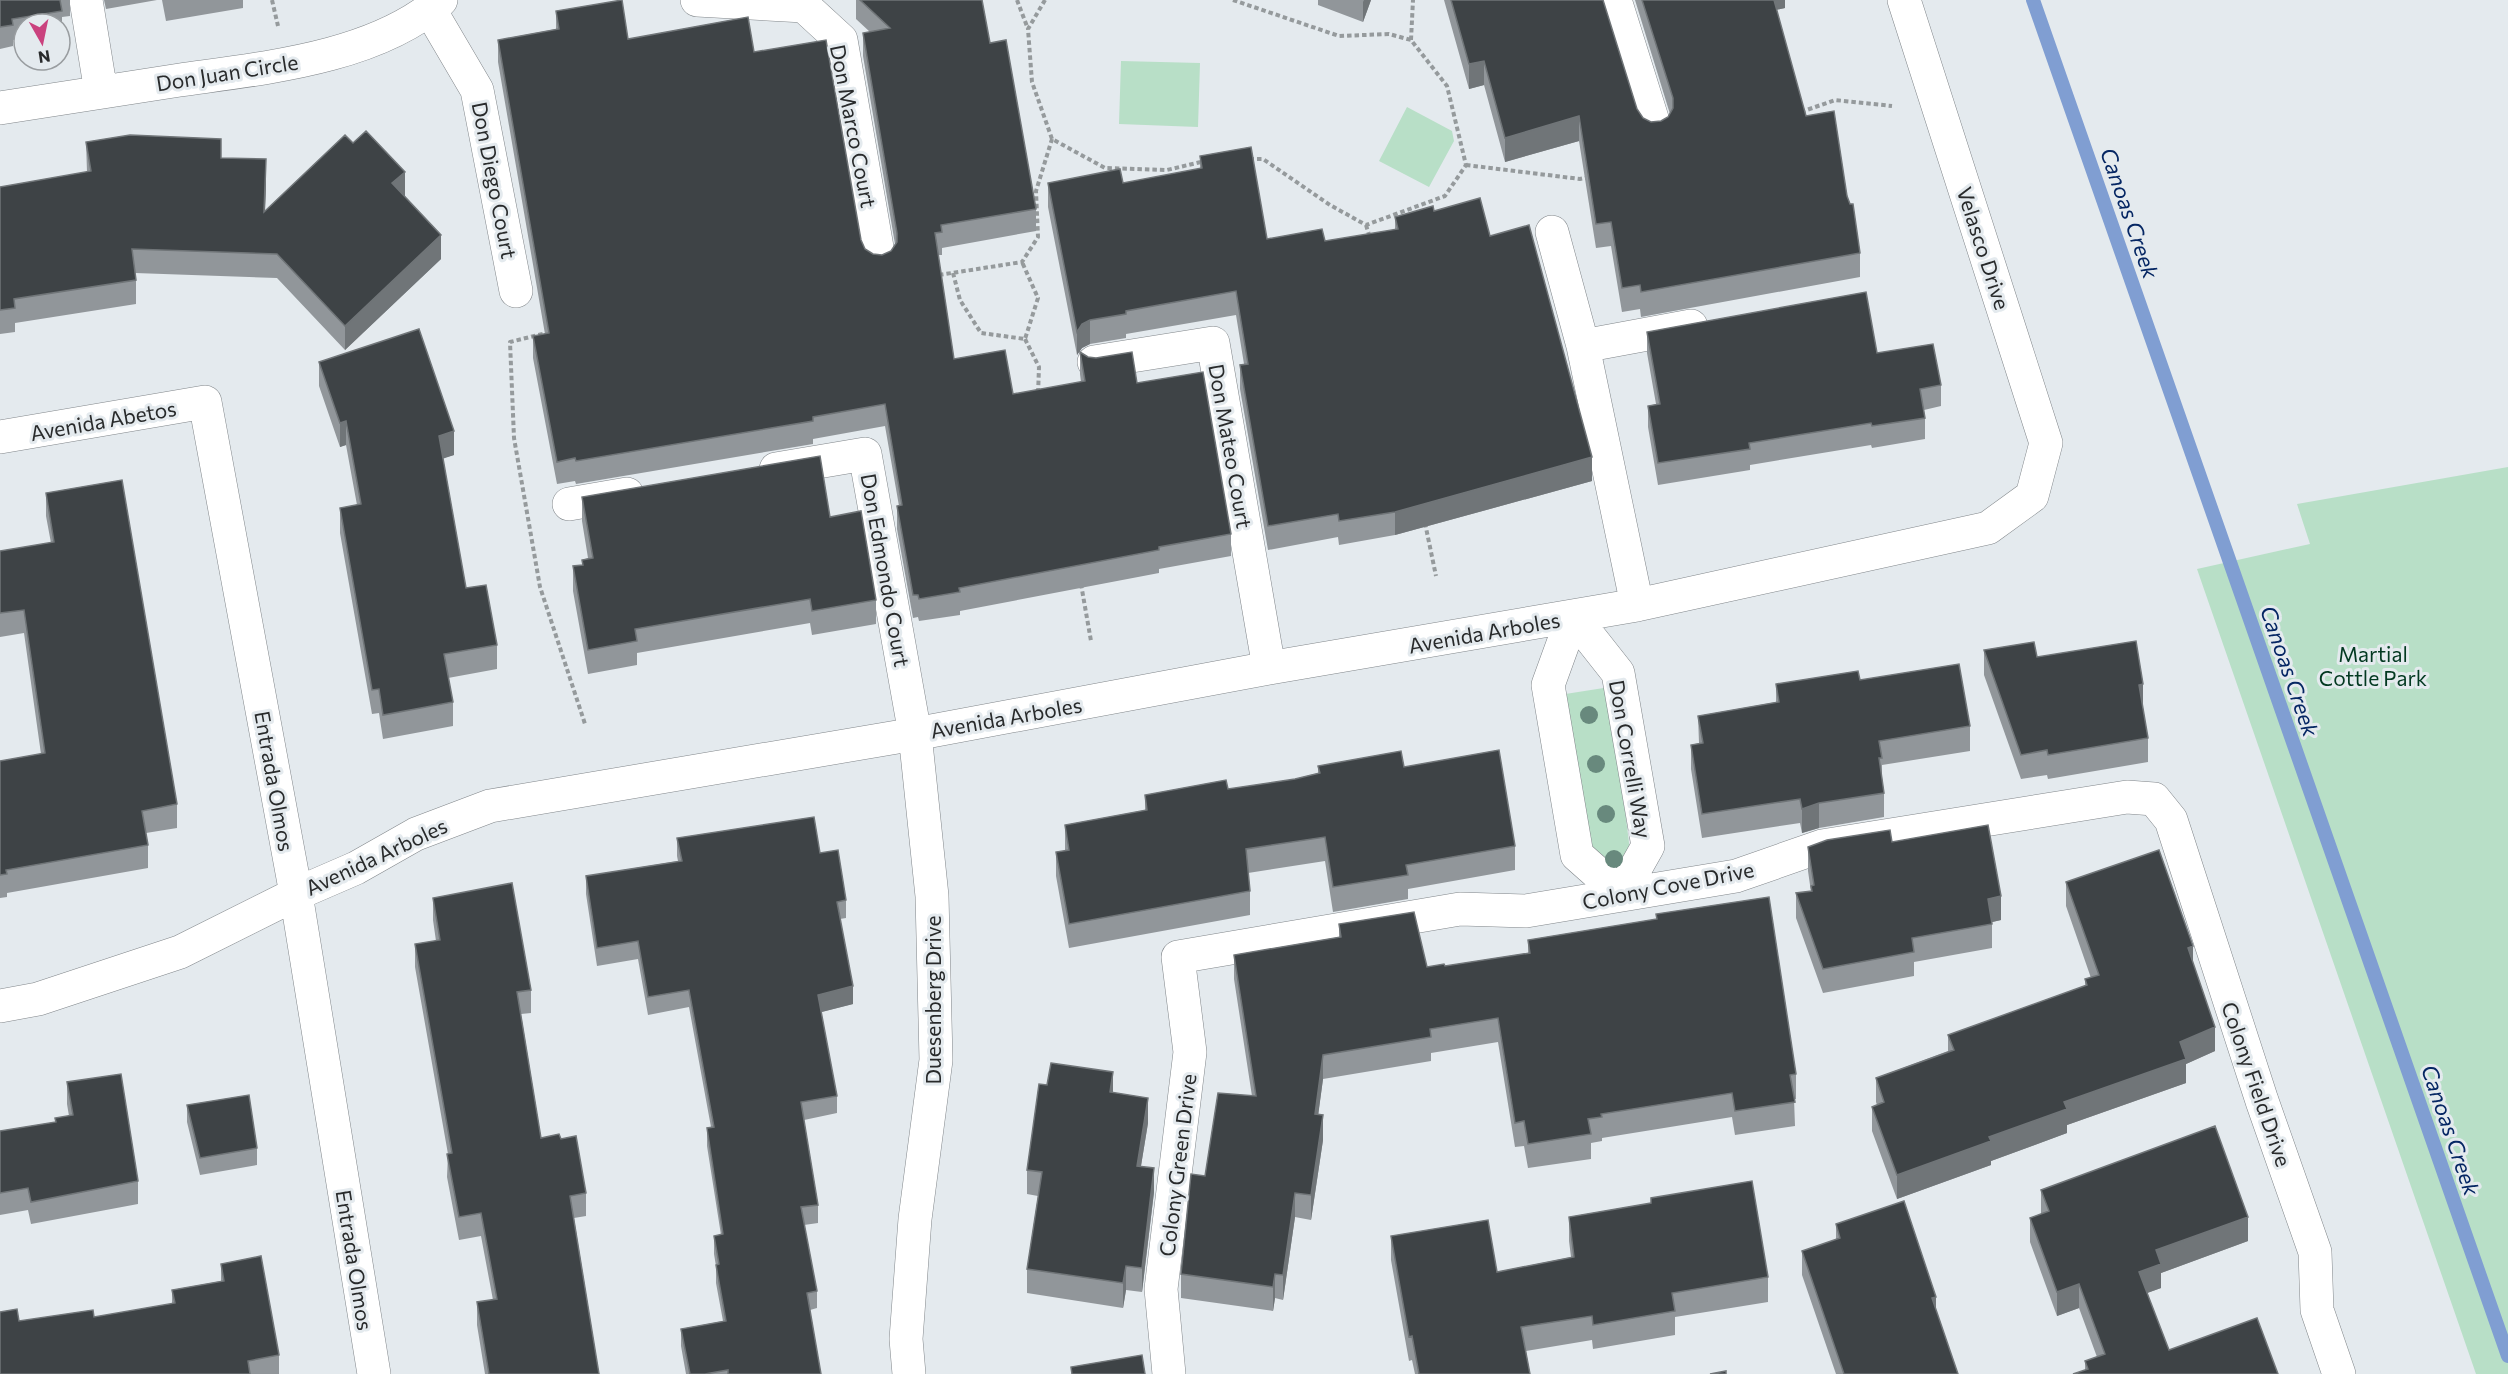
<svg xmlns="http://www.w3.org/2000/svg" width="2508" height="1374" viewBox="0 0 2508 1374" font-family="Commissioner,sans-serif">
	<rect width="100%" height="100%" fill="#e4eaee"/>
	<path fill="#b8dfc7" d="M1121,61L1200,63L1198,127L1119,124Z
		M1407,107L1452,131L1454,141L1429,187L1379,161Z
		M2508,467V1374H2476L2197,569L2310,544L2297,504Z
		M1610,687L1630,851L1618,880L1594,860L1559,695Z"/>
	<g fill="none" stroke-linecap="round" stroke-linejoin="round">
		<path stroke="#809ed2" stroke-width="14" d="M2033,0L2508,1356"/>
		<g stroke="#81868a" stroke-width="34">
			<path id="minor" d="M86,0L101,92
				M431,0L430,10L477,90L516,291
				M697,0L804,6L841,40L879,259
				M1615,0L1655,128
				M0,108C60,99 120,89 180,80C264,68 375,58 441,0
				M1552,232L1583,346L1637,605
				M1583,346L1691,326
				M1094,362L1213,343L1269,668
				M0,437L205,402L296,894L374,1374
				M776,469L865,454L915,734L932,896L936,1060L915,1219L906,1339L909,1374
				M569,504L627,494
				M1573,616L1618,673L1648,846L1621,894L1577,855L1548,685Z
				M0,1006L38,999L180,952L296,894L356,868L416,834L490,806L915,734L1269,668L1637,605L1988,528L2032,496L2046,443L1904,0
				M1169,1374L1161,1289L1190,1052L1178,957L1460,909L1526,911L1736,876L1822,846L2127,797L2154,799L2171,820L2262,1101L2315,1252L2317,1310L2339,1374"/>
		</g>
		<path stroke="#959a9c" stroke-width="4" stroke-dasharray="4.5 3" stroke-linecap="butt" d="M272,0L278,26
			M1017,0L1028,29
			M1045,0L1028,29L1032,82L1052,139L1105,168L1167,170L1205,161
			M1233,0L1339,36L1389,34L1411,40L1447,86L1466,165L1445,196L1366,225L1330,205L1263,159H1248
			M1411,40L1413,0
			M1801,112L1835,100L1892,106
			M1466,165L1580,179L1590,177
			M1366,225L1370,238
			M953,273L960,300L981,333L1025,339L1038,298L1022,262
			M939,275L1022,262L1038,237L1036,191L1052,139
			M550,332L510,342L514,438L540,587L585,724
			M1025,339L1039,367L1038,395
			M1425,523L1436,576
			M1081,584L1091,641"/>
		<use href="#minor" stroke="#fff" stroke-width="33"/>
	</g>
	<g fill="#68897d">
		<circle cx="1589" cy="715" r="9"/>
		<circle cx="1596" cy="764" r="9"/>
		<circle cx="1606" cy="814" r="9"/>
		<circle cx="1614" cy="859" r="9"/>
	</g>
	<path fill="#91969a" d="M0,0H70V16L62,17V33H60V24H24V39L13,40V46L0,49Z
		M104,0H157L106,9Z
		M162,0H243V8L166,21Z
		M856,0H982L990,43L1036,209V231L942,248V255H938L954,359L1013,394L1081,382L1080,374V352L1088,357L1137,383L1231,534V556L1159,569V573L960,611V615L919,621L918,617L913,618L897,529V506H899L885,426L813,439V444L576,484L575,481L557,484L533,358V336L545,334L498,62V40L556,29V11L628,39L754,52L865,249L873,254L882,255L891,251L895,244L863,56V33L870,32L856,19Z
		M1318,0H1371L1363,22L1318,5Z
		M1444,0H1603L1637,109L1643,118L1651,122L1661,121L1668,117L1670,114L1635,0H1785V8L1776,10L1806,116L1847,196L1860,253V277L1641,317L1640,309L1622,312L1611,246L1596,248L1579,141L1505,162L1484,85L1469,89Z
		M86,142L221,158L266,184L265,211L405,196L441,259L345,350L277,278L135,273L136,280V304L15,323V332L0,334V187L87,172Z
		M1200,156L1267,239L1325,241L1395,230V217L1434,211L1490,236L1592,481L1395,535L1339,545L1338,537L1268,550L1240,389V365L1244,364L1236,315L1126,334V338L1090,344L1082,348L1077,355L1048,207V183H1123L1200,169Z
		M1647,332L1877,353L1941,385V406L1924,410L1925,418V439L1872,448L1871,445L1750,465V470L1658,485L1648,427V406L1656,404L1647,353Z
		M319,362L454,455L443,458L466,588L497,645V669L448,678L453,702V726L383,739L379,713L372,714L340,533V508L357,505L346,445L340,447L319,386Z
		M46,493L177,804V828L146,833L148,845V868L7,893V897L0,898V761L41,754L24,633L0,637V551L51,543L46,516Z
		M582,497L830,517L876,600V624L812,635L810,623L637,653V665L588,674L573,591V566L582,565V560L588,558L582,521Z
		M1984,650L2037,657L2143,708L2148,738V762L2048,779L2047,775L2021,779L1984,675Z
		M1860,680L1970,726V751L1882,765V777L1884,793V817L1819,828L1802,833L1800,823L1702,838L1691,769V745L1699,743L1698,716L1776,702V684Z
		M1318,766L1404,767L1515,846V870L1408,889V899L1333,912L1325,861L1248,873L1250,891V915L1069,948L1056,876V852L1065,851V825L1145,810V795L1228,789L1295,779L1318,773Z
		M677,838L820,853L846,900V918L840,919L853,1004L821,1012L837,1096V1113L804,1120L818,1205V1223L804,1225L817,1291V1308L810,1310L821,1374H686L681,1346V1329L723,1321L716,1283V1266L714,1254V1236L721,1235L707,1146V1128L711,1127L689,1007L648,1015L638,959L597,966L586,894V876L678,861L677,856Z
		M1892,842L2001,920L1992,922V948L1914,962V976L1823,993L1796,918V893L1811,892L1808,871V847Z
		M2066,882L2193,963L2215,1051L2186,1064V1083L2067,1125V1133L1991,1161V1165L1897,1199L1872,1131V1107L1877,1105L1876,1102V1078L1948,1051V1035L2085,986V979L2091,978L2066,906Z
		M433,898L531,990V1013L521,1014L541,1138L561,1139L586,1193V1216L574,1218L599,1374H485L477,1325V1302L493,1300L481,1236L459,1240L447,1177L448,1154L415,967V944L436,941L433,920Z
		M1656,914L1796,1074V1099H1794L1795,1126L1735,1135L1732,1117L1602,1138V1141L1591,1143V1159L1528,1168L1524,1146L1515,1147L1498,1042L1431,1053V1061L1323,1079L1318,1115L1323,1140L1311,1220L1295,1217L1283,1300L1275,1298L1273,1311L1181,1298V1274L1205,1176L1252,1096L1234,979V955L1339,937V924L1427,967L1445,966L1528,953V940L1656,919Z
		M67,1082L138,1181V1204L31,1224L28,1210L0,1215V1131L55,1122V1118L69,1116L67,1104Z
		M1113,1093L1148,1123L1141,1166L1154,1192L1142,1292L1126,1290L1123,1308L1027,1293V1269L1038,1196L1027,1194V1170Z
		M187,1105L257,1148V1165L200,1175L187,1122Z
		M2041,1190L2248,1241L2161,1273V1288L2147,1293L2169,1350L2278,1374L2085,1370V1361L2097,1357L2079,1308L2057,1316L2030,1242V1218L2041,1214Z
		M1651,1198L1768,1277V1302L1675,1317V1335L1593,1349L1592,1340L1526,1351L1530,1374H1415L1412,1360L1409,1361L1391,1260V1236L1497,1272L1571,1257L1569,1241V1217L1651,1203Z
		M1836,1224L1936,1310L1958,1374H1836L1802,1275V1251L1836,1240Z
		M221,1264L279,1355V1374H0L19,1321L94,1317L172,1304V1290L221,1281Z"/>
	<path fill="#707578" d="M1364,0H1371L1363,22V2Z
		M1770,0H1785V8L1770,11Z
		M1484,61V85L1469,89V64Z
		M1579,116V141L1505,162V138Z
		M266,159V184L264,237V212Z
		M405,172V196L392,208V183Z
		M441,235V259L345,350V326Z
		M1090,320V344L1082,348L1077,355V332L1082,324Z
		M346,421V445L340,447V423Z
		M454,431V455L439,460V436Z
		M1592,457V481L1395,535V512Z
		M2143,684V708L2139,685Z
		M1819,803V828L1802,833V809Z
		M2001,896V920L1988,923V899Z
		M2193,946V971L2188,948Z
		M853,986V1004L818,1013V995Z
		M2215,1027V1051L2186,1064V1083L2067,1125V1133L1991,1161V1165L1897,1199V1175L1989,1137L2064,1102L2180,1042Z
		M1323,1055V1079L1315,1139V1114Z
		M1113,1072V1096L1110,1092Z
		M1148,1098V1123L1137,1190V1166Z
		M1323,1115V1140L1311,1220V1195Z
		M1154,1168V1192L1142,1292V1268Z
		M1295,1193V1217L1283,1300V1275Z
		M2248,1217V1241L2161,1273V1288L2139,1296V1272L2156,1250Z
		M1126,1266V1290L1123,1308V1283Z
		M1275,1274V1298L1273,1311V1287Z
		M2079,1284V1308L2057,1316V1292Z
		M1936,1297V1321L1932,1298Z"/>
	<path fill="#3e4346" stroke="#707578" stroke-width="1.5" d="M0,0H60L62,11L12,19L13,25L0,27Z
		M622,0L628,39L748,17L754,52L826,40L861,240L865,249L873,254L882,255L891,251L897,242V233L863,33L890,28L860,0H982L990,43L1006,40L1036,209L941,225L942,232L935,233L954,359L1005,350L1013,394L1085,381L1080,352L1088,357L1096,358L1132,352L1137,383L1203,372L1231,534L1159,547V550L959,588L960,592L919,599L918,595H913L897,506L902,505L885,404L813,417V421L576,461L575,458L557,462L533,336L549,333L498,40L559,29L556,11Z
		M1451,0H1603L1637,109L1643,118L1651,122L1661,121L1668,117L1673,108V98L1642,0H1774L1806,116L1834,111L1847,196L1850,204H1853L1860,253L1641,292L1640,285L1622,288L1611,222L1596,224L1579,116L1505,138L1484,61L1469,64Z
		M366,131L405,172L392,183L441,235L345,326L277,254L132,249L136,280L14,299L15,308L0,310V187L91,171L86,142L130,135L221,139V158L266,159L264,212L345,135L353,143Z
		M1251,147L1267,239L1322,229L1325,241L1398,229L1395,217L1433,206L1434,211L1480,198L1490,236L1529,225L1592,457L1395,512L1339,521L1338,514L1268,526L1240,365L1248,364L1236,291L1126,311V314L1090,320L1082,324L1077,332L1048,183L1120,169L1123,183L1202,168L1200,156Z
		M1866,292L1877,353L1933,344L1941,385L1920,389L1925,418L1872,426L1871,423L1749,443L1750,449L1658,463L1648,406L1660,404L1647,332Z
		M419,329L454,431L439,436L466,588L486,585L497,645L444,654L453,702L383,715L379,689L372,690L340,508L361,504L346,421L340,423L319,362Z
		M820,456L830,517L861,511L876,600L812,611L810,599L635,629L637,641L588,650L573,566L583,565L582,560L593,558L582,497Z
		M122,480L177,804L142,811L148,845L6,870L7,874L0,875V761L45,753L24,610L0,613V551L54,542L46,493Z
		M2136,641L2143,684L2139,685L2148,738L2048,755L2047,750L2021,755L1984,650L2034,642L2037,657Z
		M1959,664L1970,726L1879,741L1882,758H1879L1884,793L1819,803L1802,809L1800,799L1702,814L1691,745L1703,743L1698,716L1779,702L1776,684L1858,671L1860,680Z
		M1499,750L1515,846L1406,865L1408,875L1333,887L1325,837L1246,849L1250,891L1069,924L1056,852L1069,850L1065,825L1147,810L1145,795L1226,780L1228,789L1295,779L1320,773L1318,766L1401,751L1404,767Z
		M814,817L820,853L838,850L846,900L837,902L853,986L818,995L837,1096L801,1102L818,1205L801,1207L817,1291L807,1293L821,1374H728V1370L705,1374H690L681,1329L726,1321L716,1265L719,1264L714,1236L723,1234L707,1128L714,1127L689,990L648,997L638,941L597,948L586,876L682,861L677,838Z
		M1988,825L2001,896L1988,899L1992,924L1912,938L1914,952L1823,969L1796,893L1812,891L1811,886L1814,885L1808,847L1827,840L1890,830L1892,842Z
		M2159,850L2193,946L2188,948L2215,1027L2180,1042L2186,1059L2064,1102L2067,1109L1989,1137L1991,1141L1897,1175L1872,1107L1884,1102L1876,1078L1954,1050L1948,1035L2087,985L2085,979L2099,975L2066,882Z
		M512,883L531,990L517,992L541,1138L559,1134L561,1139L576,1136L586,1193L570,1196L599,1374H489L477,1302L497,1299L481,1213L459,1217L447,1154L452,1153L415,944L440,940L433,898Z
		M1769,897L1796,1074L1790,1075L1795,1102L1735,1111L1732,1093L1601,1114L1602,1117L1588,1119L1591,1134L1528,1144L1524,1121L1515,1123L1498,1018L1430,1029L1431,1037L1323,1055L1315,1114L1323,1115L1311,1195L1295,1193L1283,1275L1275,1274L1273,1287L1181,1274L1191,1174L1205,1176L1218,1093L1256,1096L1234,955L1341,937L1339,924L1414,912L1427,967L1444,964L1445,966L1530,953L1528,940L1657,919L1656,914Z
		M1051,1063L1113,1072L1110,1092L1148,1098L1137,1166L1154,1168L1142,1268L1126,1266L1123,1283L1027,1269L1042,1172L1027,1170L1039,1084L1047,1085Z
		M121,1074L138,1181L31,1202L28,1188L0,1193V1131L56,1122L55,1118L73,1115L67,1082Z
		M249,1095L257,1148L200,1158L187,1105Z
		M2215,1126L2248,1217L2156,1250L2161,1264L2139,1272L2169,1350L2257,1318L2278,1374H2073L2088,1369L2085,1361L2105,1354L2079,1284L2057,1292L2030,1218L2049,1211L2041,1190Z
		M1752,1181L1768,1277L1672,1293L1675,1311L1593,1325L1592,1316L1521,1327L1530,1374H1419L1412,1336L1409,1337L1391,1236L1488,1220L1497,1272L1574,1257L1569,1217L1651,1203V1198Z
		M1904,1201L1936,1297L1932,1298L1958,1374H1844L1802,1251L1840,1238L1836,1224Z
		M261,1256L279,1355L248,1361L250,1374H0V1312L17,1309L19,1321L93,1310L94,1317L175,1303L172,1290L224,1281L221,1264Z
		M1142,1355L1145,1374H1072L1071,1367Z
		M1726,1371V1374H1710Z"/>
	<g text-anchor="middle" dominant-baseline="central" stroke-width="6" stroke-linejoin="round" paint-order="stroke">
		<g font-size="21" fill="#282a2b" stroke="#e4eaee">
			<text transform="translate(227 72) rotate(-9)">Don Juan Circle</text>
			<text transform="translate(854 126) rotate(79)">Don Marco Court</text>
			<text transform="translate(495 180) rotate(79)">Don Diego Court</text>
			<text transform="translate(1984 248) rotate(72)">Velasco Drive</text>
			<text transform="translate(103 420) rotate(-10)">Avenida Abetos</text>
			<text transform="translate(1231 446) rotate(80)">Don Mateo Court</text>
			<text transform="translate(886 570) rotate(80)">Don Edmondo Court</text>
			<text transform="translate(1484 632) rotate(-10)">Avenida Arboles</text>
			<text transform="translate(1006 717) rotate(-10)">Avenida Arboles</text>
			<text transform="translate(1631 759) rotate(80)">Don Correlli Way</text>
			<text transform="translate(275 781) rotate(80)">Entrada Olmos</text>
			<text transform="translate(376 856) rotate(-25)">Avenida Arboles</text>
			<text transform="translate(1668 885) rotate(-11)">Colony Cove Drive</text>
			<text transform="translate(932 1000) rotate(-90)">Duesenberg Drive</text>
			<text transform="translate(2257 1084) rotate(71)">Colony Field Drive</text>
			<text transform="translate(1177 1165) rotate(-83)">Colony Green Drive</text>
			<text transform="translate(355 1260) rotate(81)">Entrada Olmos</text>
		</g>
		<g font-size="21" fill="#033921" stroke="#e4eaee">
			<text x="2373" y="653">Martial<tspan x="2373" dy="24">Cottle Park</tspan></text>
		</g>
		<g font-size="22" font-style="italic" fill="#052663" stroke="#e4eaee">
			<text transform="translate(2130 213) rotate(71)">Canoas Creek</text>
			<text transform="translate(2290 671) rotate(71)">Canoas Creek</text>
			<text transform="translate(2451 1130) rotate(71)">Canoas Creek</text>
		</g>
	</g>
	<g transform="translate(42 42) rotate(171)"><circle r="28" fill="#e4eaee" stroke="#999da0" stroke-width="1.5"/>
	<path d="M0-4.5L10 22L0 15L-10 22Z" fill="#ca427e"/>
	<text y="-9" font-size="16" font-weight="bold" text-anchor="middle" fill="#282a2b">N</text>
	</g>
</svg>
